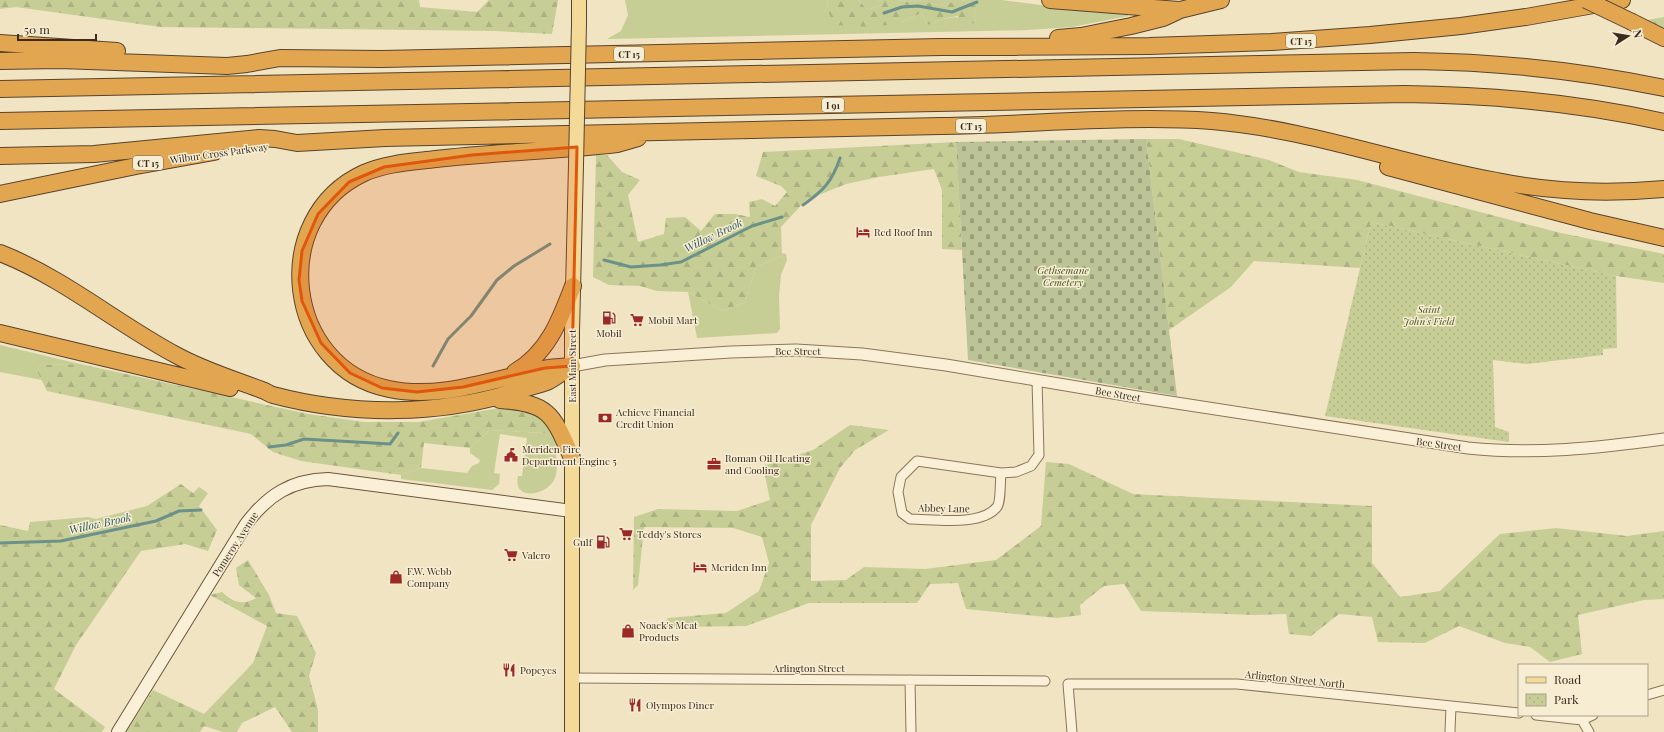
<svg xmlns="http://www.w3.org/2000/svg" width="1664" height="732" viewBox="0 0 1664 732" font-family="'Playfair Display',serif">
	<defs>
		<pattern id="forest-firs" width="22" height="20" patternUnits="userSpaceOnUse"><rect width="22" height="20" fill="#c6ce96"/><path d="M5 1l3.5 6h-7zM16 11l3.5 6h-7z" fill="#abb181"/></pattern>
		<pattern id="cemetery-stones" width="16" height="16" patternUnits="userSpaceOnUse"><rect width="16" height="16" fill="#bcc396"/><path d="M2 7V4a2 2 0 0 1 4 0v3zM10 15v-3a2 2 0 0 1 4 0v3z" fill="#9a9f7a"/></pattern>
		<pattern id="park-dots" width="8" height="8" patternUnits="userSpaceOnUse"><rect width="8" height="8" fill="#c6ce96"/><path d="M2 2h.1M6 6h.1" fill="none" stroke="#abb181" stroke-width="1.8" stroke-linecap="round"/></pattern>
	</defs>
	<rect width="100%" height="100%" fill="#f0e4c3"/>
	<path fill="#c6ce96" d="M625,0H828L827,9L900,23L921,13L928,25C950,16 952,14 976,23L974,13L976,6L966,0H1002L1077,10L1126,12L1128,16L1072,27L1027,30L607,39L621,31L628,15Z
		M858,0H877L882,4L868,10Z
		M898,0H964L959,2L939,5L918,0L907,2Z
		M782,253L786,254L787,260L781,275L779,297L780,329L777,333L697,338L688,292L723,311L745,302L756,267L782,256Z
		M0,345L80,364L41,365L37,371L42,380L0,372Z
		M524,410L538,411C543,417 551,426 554,433C556,440 556,448 556,455C557,463 558,472 554,480C547,495 512,502 518,476H522L527,438L500,434L494,473L500,474L499,484L492,490L401,479V475L421,468L467,473L472,466L479,463L480,460L470,453V448L489,430L545,433Z"/>
	<path fill="url(#forest-firs)" d="M0,0H419L420,7L477,12L489,0H558L552,34L495,31L161,27L16,7L0,9Z
		M828,0H858L868,10L882,4L877,0H898L907,2L918,0L939,5L966,0L976,6L974,13L976,23L959,24L958,16L946,18L928,25L921,13L900,23L873,27L834,25L827,9Z
		M1664,17V29L1647,20Z
		M1146,139H1179L1269,160L1299,172L1357,180L1561,233L1664,254V283L1616,276L1371,222L1360,268L1254,261L1231,287L1169,330Z
		M956,142L962,250L942,249V190L934,169L879,177L846,184L806,200L781,227L782,256L756,267L745,302L723,311L688,292L657,291L640,286L609,285L593,277L596,155H607L622,172L640,180L628,195L638,242L664,234L666,218L685,217L701,231L715,214H735L750,217L749,202L762,199L775,206L787,192L781,186L756,176L763,152Z
		M80,364L308,414L364,422H419L505,407L524,410L542,422L545,433L489,430L470,448L424,443L421,468L401,475L301,461L273,452L251,434L47,391L37,371L41,365Z
		M850,425L889,430L855,450L840,468L811,525V581L846,580L864,567L925,569L996,560L1041,526L1046,462L1069,464L1133,494L1372,506V563L1400,597L1440,591L1500,534L1556,528L1627,536L1664,531V599L1644,600L1578,615L1582,654L1550,662L1530,647L1505,643L1459,626L1425,643L1378,642L1372,617L1339,614L1311,636L1289,634L1286,614L1255,615L1141,611L1124,584L1104,586L1080,605L1081,615L1057,618L966,609L958,583L930,584L917,603H809L746,626L663,627L668,618L726,613L759,591L769,563L762,537L733,528L644,527L638,585L633,590L634,517L658,509L737,511L770,500L763,466L813,450Z
		M181,484L193,493L199,487L208,493L199,506L217,530L208,551L185,544L141,551L76,645L54,689L105,727L102,732H0V525L28,531L30,522L88,517L96,519L147,506Z
		M248,560L269,595L276,613L297,616L316,653L309,676L318,710V732H292L275,707L242,723L237,732H223L204,726L200,732H126L153,690L204,714L253,663L267,626L210,595L222,592C233,602 242,606 256,598L239,585L236,568Z"/>
	<path fill="url(#cemetery-stones)" d="M1146,139L1177,396L968,360L956,142Z"/>
	<path fill="url(#park-dots)" d="M1371,222L1616,276L1617,348L1603,349V355L1527,364L1493,360L1495,427L1509,432V442L1325,416Z"/>
	<g fill="none" stroke-linecap="round" stroke-linejoin="round">
		<path stroke="#6c9189" stroke-width="3" d="M884,13L902,7L918,6L952,12L977,2
			M803,205C823,191 832,182 840,158
			M604,260L631,267L660,265L681,262L752,226L782,217
			M433,366L448,339L471,316L497,280L514,266L550,244
			M269,447L286,445L304,439L390,444L398,433
			M0,543L61,541L156,521L179,511L201,510"/>
		<g stroke="#8b7559" stroke-width="11">
			<path id="minor" d="M1001,473C1000,481 1001,502 997,507C981,527 933,519 910,519L902,513L898,492L901,477L917,461L1001,473L1016,472L1031,466L1039,455L1037,380
				M572,678L1045,681
				M910,680L911,732
				M1647,695L1664,690
				M1536,715L1582,720L1593,715
				M1582,720L1589,732
				M1072,732L1068,684H1237L1519,713
				M1450,732L1451,706"/>
		</g>
		<g stroke="#8b7559" stroke-width="13">
			<path id="tertiary" d="M572,366L605,360L731,352L796,350L862,354L946,365L1131,396L1468,448C1535,455 1597,448 1664,439"/>
		</g>
		<g stroke="#6d563c" stroke-width="14">
			<path id="secondary" d="M118,732L246,524C268,495 291,480 328,479L572,511"/>
		</g>
		<g stroke="#58432d" stroke-width="16">
			<path id="primary" d="M579,23V0
				M572,732V332L576,164"/>
		</g>
		<g stroke="#58432d" stroke-width="18">
			<path id="motorway" d="M1050,0L1179,10
				M1632,22L1664,38
				M1058,38L1081,36L1131,26L1163,18L1180,10L1221,0
				M0,43L117,51
				M0,61L60,60L227,66L247,64L280,58L382,59L941,47L1149,46L1272,42L1370,35L1461,26L1526,17L1622,0
				M0,89L1414,61C1498,62 1582,71 1664,88
				M0,121L1405,94C1493,95 1579,103 1664,122
				M0,156L94,154L259,138L275,139L297,143L385,138C570,134 755,130 941,126C1031,125 1122,115 1212,121C1309,129 1401,164 1497,181C1551,192 1608,194 1664,189
				M1388,167L1590,221L1664,238
				M0,194L136,166L214,152
				M0,253C64,278 116,323 176,355C203,370 233,379 262,390C266,391 269,394 273,395C352,416 441,416 520,390C529,387 540,385 549,381C556,377 563,372 570,367
				M0,333L230,388
				M572,366C562,367 552,367 543,369C493,379 441,400 389,389C285,368 267,218 364,173C387,163 412,162 436,159C496,152 557,151 617,144L638,138
				M515,372C548,353 560,320 573,286
				M500,400C550,403 553,415 572,458"/>
		</g>
		<use href="#minor" stroke="#faf0d7" stroke-width="9"/>
		<use href="#tertiary" stroke="#faf0d7" stroke-width="11"/>
		<use href="#secondary" stroke="#faf0d7" stroke-width="12"/>
		<use href="#primary" stroke="#f4da99" stroke-width="14"/>
		<use href="#motorway" stroke="#e2a651" stroke-width="16"/>
		<g stroke="#58432d" stroke-width="16" stroke-linecap="butt">
			<path id="primary-bridge" d="M576,164L579,23"/>
		</g>
		<g stroke="#58432d" stroke-width="18" stroke-linecap="butt">
			<path id="motorway-bridge" d="M1586,0L1632,22"/>
		</g>
		<use href="#primary-bridge" stroke="#f4da99" stroke-width="14"/>
		<use href="#motorway-bridge" stroke="#e2a651" stroke-width="16"/>
	</g>
	<path fill="#df570d" fill-opacity="0.2" stroke="#df570d" stroke-width="3" stroke-linejoin="round" d="M577,147L572,366L545,368L463,387L417,392L382,388L350,373L321,343L302,301L299,280L302,251L318,214L349,182L384,167L472,155Z"/>
	<defs>
		<g id="hotel-bare" transform="scale(1.08)"><path d="M-6-4.5h1.5V1H6V5H4.5V3h-9V5H-6ZM-4 0a1.8 1.8 0 1 1 3.6 0ZM.5 0V-2.5h3Q6-2.5 6 0Z" fill="#9c2926" stroke="#f7edd3" stroke-width="2.5" paint-order="stroke"/></g>
		<g id="fuel-bare" transform="scale(1.08)"><path d="M-5.5-6h7V0h2V4h1.3V-2.5L3-4.5l.8-.8L6-3V5H2.5V1h-1V6h-7ZM-4.2-4.7v3.2H.2V-4.7Z" fill="#9c2926" stroke="#f7edd3" stroke-width="2.5" paint-order="stroke"/></g>
		<g id="supermarket-bare" transform="scale(1.08)"><path d="M-6-5.5h2.5l.6 2H6L4.5 2H-2.5L-4.4-4H-6ZM-1.5 3.2a1.3 1.3 0 1 0 .1 0ZM3 3.2a1.3 1.3 0 1 0 .1 0Z" fill="#9c2926" stroke="#f7edd3" stroke-width="2.5" paint-order="stroke"/></g>
		<g id="bank-bare" transform="scale(1.08)"><path d="M-6-4H6V4H-6ZM0-2.3a2.3 2.3 0 1 0 0 4.6a2.3 2.3 0 1 0 0-4.6Z" fill="#9c2926" stroke="#f7edd3" stroke-width="2.5" paint-order="stroke"/></g>
		<g id="civic-bare" transform="scale(1.08)"><path d="M-.6-6.5H3V-4.5H.6V-3L4-1V1h2V6H-6V1h2V-1L-.6-3ZM-1.2 2.5V6h2.4V2.5Z" fill="#9c2926" stroke="#f7edd3" stroke-width="2.5" paint-order="stroke"/></g>
		<g id="office-bare" transform="scale(1.08)"><path d="M-6-3h4V-5.5h4V-3h4V5H-6ZM-1-4.5V-3h2v-1.5ZM-6 0V1H6V0Z" fill="#9c2926" stroke="#f7edd3" stroke-width="2.5" paint-order="stroke"/></g>
		<g id="shop-bare" transform="scale(1.08)"><path d="M-5-2.5h2.3a2.7 3.5 0 0 1 5.4 0H5L5.5 6h-11ZM-1.5-2.5h3a1.5 2.3 0 0 0-3 0Z" fill="#9c2926" stroke="#f7edd3" stroke-width="2.5" paint-order="stroke"/></g>
		<g id="restaurant-bare" transform="scale(1.08)"><path d="M-5-6h1v4h1v-4h1v4h1v-4h1v5L-1.5 .5V6h-2V.5L-5-1ZM5-6V6H3V1.5H1.5Q1.5-4 5-6Z" fill="#9c2926" stroke="#f7edd3" stroke-width="2.5" paint-order="stroke"/></g>
	</defs>
	<g fill-rule="evenodd">
		<use href="#hotel-bare" x="863" y="232"/>
		<use href="#fuel-bare" x="609" y="318"/>
		<use href="#supermarket-bare" x="637" y="320"/>
		<use href="#bank-bare" x="605" y="418"/>
		<use href="#civic-bare" x="511" y="455"/>
		<use href="#office-bare" x="714" y="464"/>
		<use href="#supermarket-bare" x="626" y="534"/>
		<use href="#fuel-bare" x="603" y="542"/>
		<use href="#supermarket-bare" x="511" y="555"/>
		<use href="#hotel-bare" x="700" y="567"/>
		<use href="#shop-bare" x="396" y="577"/>
		<use href="#shop-bare" x="628" y="631"/>
		<use href="#restaurant-bare" x="509" y="670"/>
		<use href="#restaurant-bare" x="635" y="705"/>
	</g>
	<g text-anchor="middle" dominant-baseline="central" stroke-width="3" stroke-linejoin="round" paint-order="stroke">
		<g fill="#f7edd3" stroke="#736654" stroke-width="1">
			<rect x="1286" y="34" width="30" height="14" rx="3"/>
			<rect x="614" y="47" width="30" height="14" rx="3"/>
			<rect x="822" y="98" width="22" height="14" rx="3"/>
			<rect x="956" y="119" width="30" height="14" rx="3"/>
			<rect x="133" y="156" width="30" height="14" rx="3"/>
		</g>
		<g font-size="9" font-weight="bold" fill="#3a2c1e">
			<text x="1301" y="41">CT 15</text>
			<text x="629" y="54">CT 15</text>
			<text x="833" y="105">I 91</text>
			<text x="971" y="126">CT 15</text>
			<text x="148" y="163">CT 15</text>
		</g>
		<g font-size="10" fill="#3a2c1e" stroke="#f7edd3">
			<text transform="translate(219 153) rotate(-8)">Wilbur Cross Parkway</text>
			<text x="798" y="351">Bee Street</text>
			<text transform="translate(572 366) rotate(-90)">East Main Street</text>
			<text transform="translate(1118 394) rotate(10)">Bee Street</text>
			<text transform="translate(1439 444) rotate(8)">Bee Street</text>
			<text transform="translate(944 508) rotate(1)">Abbey Lane</text>
			<text transform="translate(235 544) rotate(-57)">Pomeroy Avenue</text>
			<text x="809" y="668">Arlington Street</text>
			<text transform="translate(1295 679) rotate(6)">Arlington Street North</text>
		</g>
		<g font-size="10" fill="#3a2c1e" stroke="#f7edd3" text-anchor="start">
			<text x="874" y="232">Red Roof Inn</text>
			<text x="648" y="320">Mobil Mart</text>
			<text x="609" y="333" text-anchor="middle">Mobil</text>
			<text x="616" y="412">Achieve Financial<tspan x="616" dy="12">Credit Union</tspan></text>
			<text x="522" y="449">Meriden Fire<tspan x="522" dy="12">Department Engine 5</tspan></text>
			<text x="725" y="458">Roman Oil Heating<tspan x="725" dy="12">and Cooling</tspan></text>
			<text x="637" y="534">Teddy's Stores</text>
			<text x="592" y="542" text-anchor="end">Gulf</text>
			<text x="522" y="555">Valero</text>
			<text x="711" y="567">Meriden Inn</text>
			<text x="407" y="571">F.W. Webb<tspan x="407" dy="12">Company</tspan></text>
			<text x="639" y="625">Noack's Meat<tspan x="639" dy="12">Products</tspan></text>
			<text x="520" y="670">Popeyes</text>
			<text x="646" y="705">Olympos Diner</text>
		</g>
		<g font-size="10" font-style="italic" fill="#495723" stroke="#f7edd3">
			<text x="1063" y="270">Gethsemane<tspan x="1063" dy="12">Cemetery</tspan></text>
			<text x="1429" y="309">Saint<tspan x="1429" dy="12">John's Field</tspan></text>
		</g>
		<g font-size="11" font-style="italic" fill="#2c5a59" stroke="#f7edd3">
			<text transform="translate(713 235) rotate(-26)">Willow Brook</text>
			<text transform="translate(100 523) rotate(-12)">Willow Brook</text>
		</g>
	</g>
	<rect x="1518" y="664" width="130" height="52" fill="#f7edd3" stroke="#aba08b"/>
	<rect x="1526" y="677" width="20" height="6" fill="#f4da99" stroke="#aba08b"/>
	<text x="1554" y="684" font-size="12" fill="#3a2c1e">Road</text>
	<rect x="1526" y="694" width="20" height="12" fill="url(#park-dots)" stroke="#aba08b"/>
	<text x="1554" y="704" font-size="12" fill="#3a2c1e">Park</text>
	<g transform="translate(1628 36) rotate(78)" stroke="#f7edd3" stroke-width="3" paint-order="stroke">
	<path d="M0-3L7 15L0 10L-7 15Z" fill="#3a2c1e"/>
	<text y="-6" font-size="11" font-weight="bold" text-anchor="middle" fill="#3a2c1e">N</text>
	</g>
	<path d="M18 34v6h78v-6" fill="none" stroke="#3a2c1e" stroke-width="2"/>
	<text x="24" y="34" font-size="12" fill="#3a2c1e" stroke="#f7edd3" stroke-width="3" paint-order="stroke">50 m</text>
</svg>
